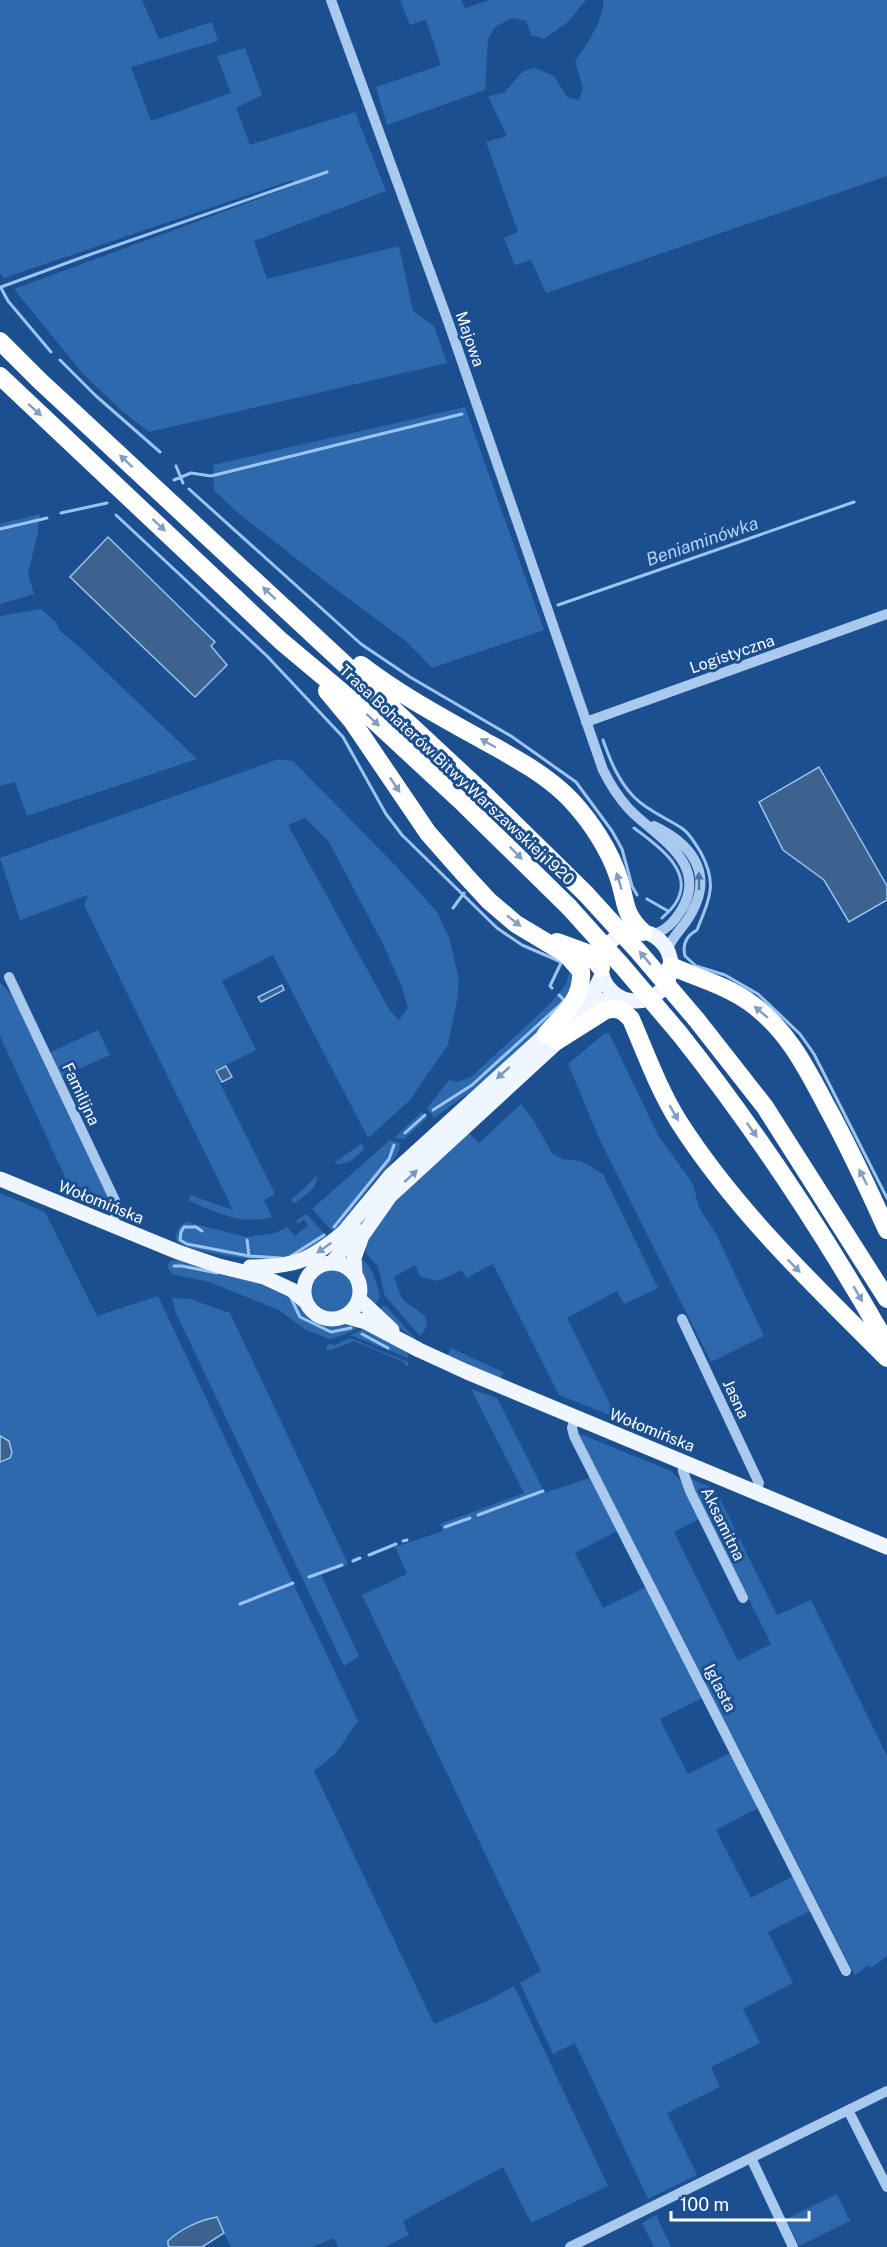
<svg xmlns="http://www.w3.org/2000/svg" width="887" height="2247" viewBox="0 0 887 2247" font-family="'Public Sans',sans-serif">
	<rect width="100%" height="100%" fill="#1b4f8f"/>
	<path fill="#2e69ad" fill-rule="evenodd" d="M0,0H142L159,39L212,22L218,41L131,67L151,121L231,93L217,56L245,48L262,95L236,108L250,145L355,112L386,191L254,241L267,279L399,246L413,311L434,326L447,363L149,432L122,411L83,374L14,289L296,185L292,180L4,278L0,273Z
		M400,0H461L465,8L490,0H586L568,22L544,39L531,35L526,21L512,18L495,27L488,39L485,90L387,125L376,87L441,65L426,20L410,25Z
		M603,0H887V176L546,293L531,260L515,265L504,238L518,232L486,142L507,136L488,96L504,93L523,71L535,68L554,76L567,97L579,100L583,88L575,61C585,48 606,16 603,0Z
		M465,407L544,630L432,668L407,642L326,582L238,513L214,490L213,465Z
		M40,514L38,532L28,573L34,594L0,604V524Z
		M41,609L57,623L58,629L84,651L197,759L27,816L15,782L0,786V616Z
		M279,759L293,761L396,866L437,912L450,940L459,980L457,1001L448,1045L409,1101L368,1138L273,955L222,981L256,1050L214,1071L275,1194L264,1200L272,1217C241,1226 217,1212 189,1201L190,1195L233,1210L84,905L88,895L20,920L0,858ZM305,818L329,842L384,946L402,987L408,1008L399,1020L390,1011L288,825Z
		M573,968L575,976L562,1010L474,1089L434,1118L427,1108L449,1080L458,1082L471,1077L549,1005L566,984L569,973Z
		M0,982L13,997L111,1201L106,1207L73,1194L0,1036Z
		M98,1030L110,1055L61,1077L49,1053Z
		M605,1033H609L658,1135L693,1184L699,1208L716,1234L764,1336L711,1362L600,1140L568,1064Z
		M521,1104L532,1118L552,1153L562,1159L581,1161L603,1174L658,1288L624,1304L617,1291L567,1318L617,1418L559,1395L493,1264L466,1278L462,1270L438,1281L421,1277L415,1265L394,1277C397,1284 399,1293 403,1299C413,1311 439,1315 420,1336L385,1296L378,1267L366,1253V1245L374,1228L388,1208L468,1132L479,1143Z
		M422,1112L427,1118L404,1139L394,1138Z
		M390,1140L401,1143L399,1147L400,1149C392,1165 379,1175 368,1189C357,1204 349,1221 334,1233L312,1209Z
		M362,1143L364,1148C358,1157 346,1167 334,1163Z
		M318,1175L314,1188L294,1204L291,1200Z
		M0,1193L45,1212L97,1316L158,1296L358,1721L336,1753L314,1771L434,2024L489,2000L514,1986L608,2186L531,2223L503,2167L403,2221L409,2235L385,2247H338L334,2238L312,2247H231L216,2217L178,2232L168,2241L170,2247H0Z
		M306,1214L328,1237C316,1245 303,1256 288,1260C273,1265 194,1252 181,1244C178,1242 177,1241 175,1237L179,1227L186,1222L247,1237L275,1233L287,1227L295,1236L308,1225L304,1220L298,1224L296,1221Z
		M359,1257C374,1267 376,1281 380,1297L374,1307L368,1296L367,1284L359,1265Z
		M178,1258L260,1278L296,1298L309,1318L322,1325L340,1326L350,1322L360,1325L358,1328L341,1336L329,1339L306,1330L279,1310L209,1282L172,1274L167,1267L170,1261L177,1260Z
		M312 1290a21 21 0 1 1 42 0a21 21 0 1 1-42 0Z
		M172,1298L190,1299L230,1313L348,1564L321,1575L359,1656L344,1666L176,1313Z
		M383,1306H386L418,1342L379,1311Z
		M365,1328L405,1351L408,1355V1358L350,1335Z
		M350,1338L408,1362V1366H406L404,1362L354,1341L331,1350H326L328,1344L335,1345Z
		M451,1348L503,1372L501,1378L447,1357Z
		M471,1389L497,1398L545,1493L592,1477L619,1530L575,1553L603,1608L648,1586L704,1697L660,1719L663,1726L688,1774L732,1752L760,1807L716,1830L751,1898L795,1875L812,1910L768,1932L793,1983L743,2009L760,2043L711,2067L720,2087L667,2113L697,2175L648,2199L575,2043L553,2054L520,1983L541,1971L362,1595L407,1574L395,1547L443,1531L440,1524L524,1493Z
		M578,1433L671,1471L682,1482L699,1519L674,1532L738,1661L771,1644L689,1478L715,1489L777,1615L811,1600L887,1756V1956L871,1968L869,1965L855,1975L853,1972Z
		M837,2194L850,2221L799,2246L786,2219Z
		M656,2215L671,2247H654L642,2223Z"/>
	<path fill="#3c6290" stroke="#9cc4f0" stroke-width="1.5" d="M108,537L215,642L211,646L227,665L195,697L70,577Z
		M819,767L887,886V900L849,922L824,880L783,850L759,802Z
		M282,985L284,990L261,1002L258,997Z
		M226,1066L232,1077L222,1082L216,1071Z
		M0,1436L9,1441L12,1453L10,1458L0,1462Z
		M217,2217L224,2233L202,2247H170L168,2245V2241C180,2229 200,2220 217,2217Z"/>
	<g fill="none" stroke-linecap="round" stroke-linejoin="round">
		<path stroke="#9cc4f0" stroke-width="3" d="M1,287L83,257L327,172
			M1,288L8,301L51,352
			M60,360L96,396L160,452
			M176,466L183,483
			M174,480L191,473L211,476L462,414
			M189,489L361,644L410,677L511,736L576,782L612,831L622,849L632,886L637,895
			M61,513L107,503
			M116,515L267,656L343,737L386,814L402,835L497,928L522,945L559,961L561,963L550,986L552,988
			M0,529L47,518
			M558,605L854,502
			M603,740C610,760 618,780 633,796C647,811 667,818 683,829C691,835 695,844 700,851C718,884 710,897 697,930C686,936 682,944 685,956L696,966L725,975L758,994L800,1034L814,1054L887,1198
			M634,828C656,844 697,872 675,904C672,909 666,914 662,918
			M647,899L668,911
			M453,908L464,893
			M433,1110L472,1085L562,1003L564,1000L559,995
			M405,1133L425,1115
			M334,1227L389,1159L394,1145
			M202,1231L196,1227H184L181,1232L180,1240L187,1244L249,1256L281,1258
			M247,1240L249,1256
			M291,1256L324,1235
			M174,1266H182L217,1273
			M291,1298L300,1317L331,1332L351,1328
			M362,1334L388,1348
			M478,1515L543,1491
			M445,1527L470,1518
			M403,1541L407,1540
			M369,1555L396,1544
			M353,1561L360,1558
			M309,1577L342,1565
			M240,1604L293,1583"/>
		<path stroke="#a9c9ee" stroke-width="10" d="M331,0L449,324L603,770C610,784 619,798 629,809C656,837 709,862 682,909C674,922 666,931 651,935
			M586,722L887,614
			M654,826C690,843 714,872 692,912C685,927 672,935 667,951
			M9,977L118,1207L112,1225
			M682,1319L759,1483L756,1491
			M575,1418L572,1428L574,1436L846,1971
			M682,1461L683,1471L690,1491L743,1598
			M848,2110L887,2187
			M751,2158L793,2247
			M570,2247L887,2091"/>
		<path stroke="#f0f6ff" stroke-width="15" d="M601 966a35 35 0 1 1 70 0a35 35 0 1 1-70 0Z
			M583,1017L603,1000L618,996
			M0,1179L178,1252L219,1266L264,1277L292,1290L306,1302
			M304 1291a28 28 0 1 1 56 0a28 28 0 1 1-56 0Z
			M331,1263L338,1256L354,1228
			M250,1267C294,1267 310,1261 344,1232L391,1175L546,1034L578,1008L593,993L602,975
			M355,1273L354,1258L362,1236L390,1196L566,1034
			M359,1299L392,1330
			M345,1316L366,1322L419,1350L467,1372L887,1547"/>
		<path stroke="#fff" stroke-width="18" d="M0,341L39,380L479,789L586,894
			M0,376L281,641L355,703L464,804L569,907
			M361,665C400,695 443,718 486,742C515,758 545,774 569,798C590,820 610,850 619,879C627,904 623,913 643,932
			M327,691L352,721L428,833L465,875L489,901L516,924L566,954L581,971C583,999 563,1015 546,1034
			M557,942L590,954L601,968
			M671,966C697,978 725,985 749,1002C787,1029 806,1067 827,1107C849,1147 868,1188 887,1230
			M696,1019L765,1107L887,1299
			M679,1033C757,1131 825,1235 887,1344
			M557,1041L606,1010C617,1007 623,1010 631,1019C646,1054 659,1090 679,1122C736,1211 813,1284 887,1358"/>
		<path stroke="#fff" stroke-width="18" d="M586,894L638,951L696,1019
			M569,907L623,967L679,1033"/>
	</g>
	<defs><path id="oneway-solid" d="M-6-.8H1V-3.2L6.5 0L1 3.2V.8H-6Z" transform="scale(1.5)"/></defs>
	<g fill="#829ec1">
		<use href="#oneway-solid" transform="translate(35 410) rotate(42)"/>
		<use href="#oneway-solid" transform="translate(126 461) rotate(-137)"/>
		<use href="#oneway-solid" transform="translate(159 525) rotate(43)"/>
		<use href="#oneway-solid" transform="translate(269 593) rotate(-137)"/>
		<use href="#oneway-solid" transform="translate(373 720) rotate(43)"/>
		<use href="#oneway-solid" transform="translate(488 743) rotate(-150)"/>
		<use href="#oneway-solid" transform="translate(395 785) rotate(56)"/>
		<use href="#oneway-solid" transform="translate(516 853) rotate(45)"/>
		<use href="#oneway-solid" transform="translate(619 881) rotate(-107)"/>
		<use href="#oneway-solid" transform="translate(514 921) rotate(38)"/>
		<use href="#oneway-solid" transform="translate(645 958) rotate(-130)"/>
		<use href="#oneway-solid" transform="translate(761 1012) rotate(-140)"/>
		<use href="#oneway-solid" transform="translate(674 1113) rotate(60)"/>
		<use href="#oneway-solid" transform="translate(752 1130) rotate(54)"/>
		<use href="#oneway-solid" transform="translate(863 1177) rotate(-117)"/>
		<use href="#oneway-solid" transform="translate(794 1266) rotate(46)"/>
		<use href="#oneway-solid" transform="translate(858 1294) rotate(60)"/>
	</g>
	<use fill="#4674ac" href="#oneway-solid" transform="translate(699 881) rotate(-91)"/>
	<g fill="#7b9ac1">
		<use href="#oneway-solid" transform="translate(503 1073) rotate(138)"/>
		<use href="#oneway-solid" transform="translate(411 1176) rotate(-43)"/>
		<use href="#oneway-solid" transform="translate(324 1248) rotate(145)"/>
	</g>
	<g text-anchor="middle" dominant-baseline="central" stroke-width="6" stroke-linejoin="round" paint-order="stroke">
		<g font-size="16" fill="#fff" stroke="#1b4f8f">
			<text transform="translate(470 339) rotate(71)">Majowa</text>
			<text transform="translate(732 654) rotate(-19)">Logistyczna</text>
			<text transform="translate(457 775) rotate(43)">Trasa Bohaterów Bitwy Warszawskiej 1920</text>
			<text transform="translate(81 1094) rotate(65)">Familijna</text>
			<text transform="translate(101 1202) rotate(22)">Wołomińska</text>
			<text transform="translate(736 1399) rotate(65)">Jasna</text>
			<text transform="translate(652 1430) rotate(22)">Wołomińska</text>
			<text transform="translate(723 1524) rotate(64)">Aksamitna</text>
			<text transform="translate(720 1688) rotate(63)">Iglasta</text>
		</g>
		<g font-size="18" font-style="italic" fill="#b5d3f5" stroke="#1b4f8f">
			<text transform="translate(702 541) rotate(-19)">Beniaminówka</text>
		</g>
	</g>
	<path d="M671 2211v9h138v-9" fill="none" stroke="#ffffff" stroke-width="3"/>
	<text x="680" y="2211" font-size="18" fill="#ffffff" stroke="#1b4f8f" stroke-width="4.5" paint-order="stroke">100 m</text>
</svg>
